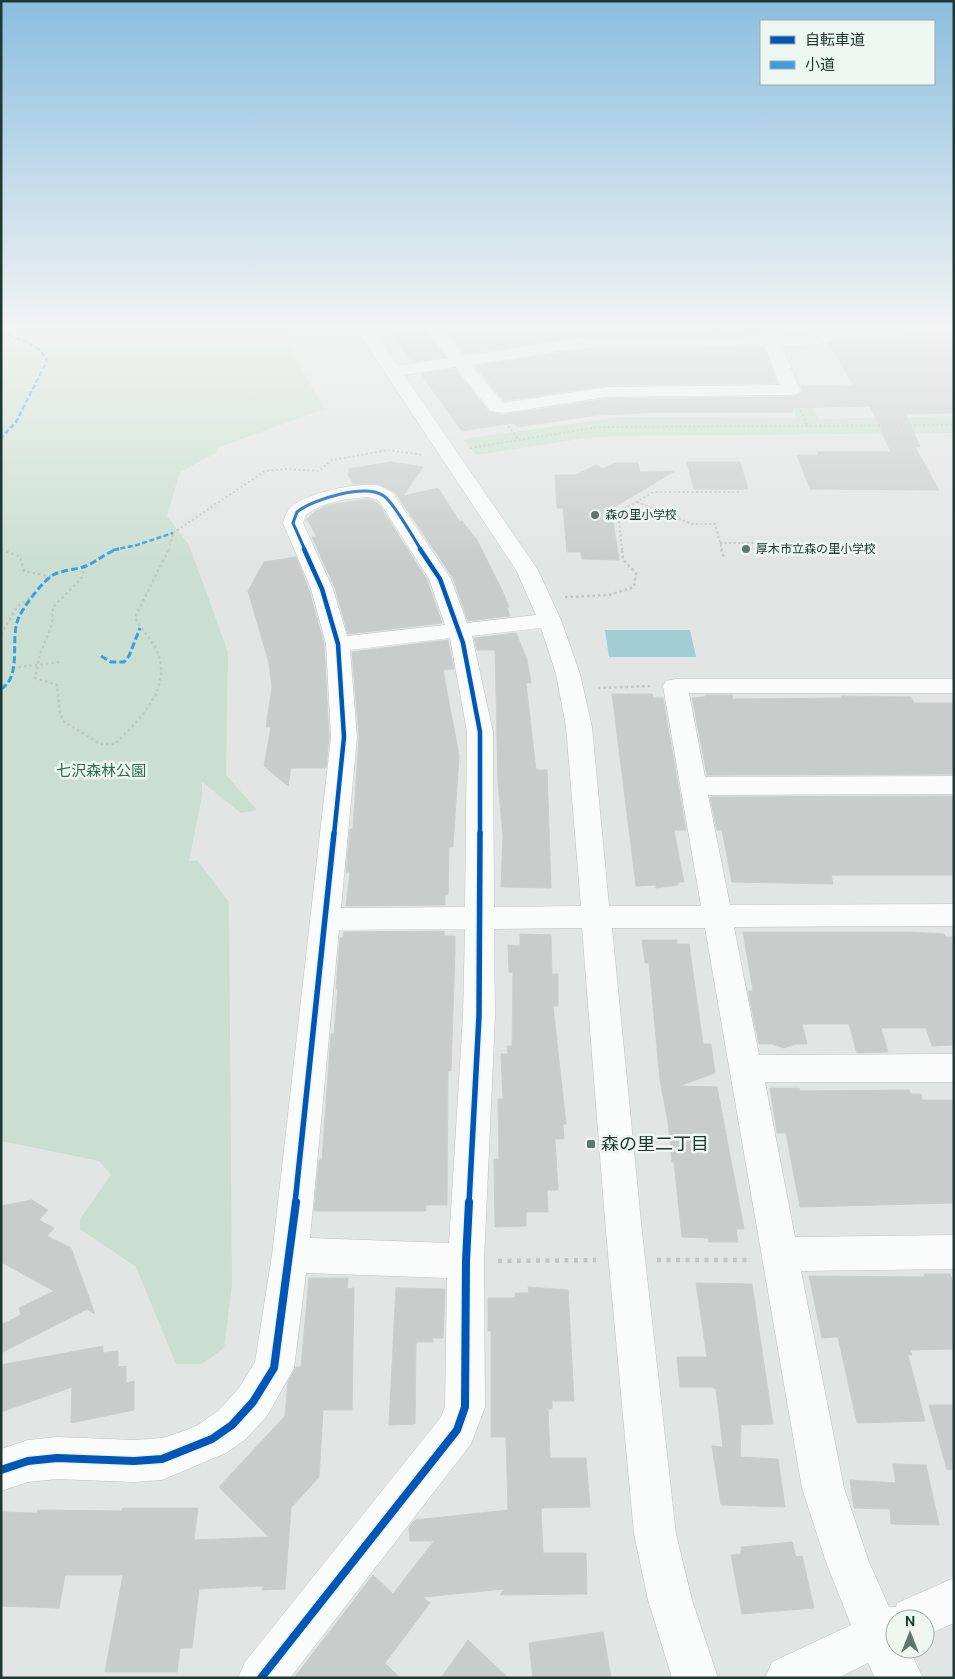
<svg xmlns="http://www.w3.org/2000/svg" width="955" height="1679" viewBox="0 0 955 1679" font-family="'DM Sans','Noto Sans JP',sans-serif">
	<rect width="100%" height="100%" fill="#e1e6e4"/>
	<path fill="#cadfd1" d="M1,329H280L324,409L217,448L216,453L180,472L167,516L189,545L228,652L226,775L257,810L241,813L202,782V796L189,861H198L229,902L232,1285L224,1348L202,1364H176L136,1267L80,1229V1219L111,1175L99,1161L1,1141Z
		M791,401H808L819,419L954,416V433L616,436L586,438L476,455L463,439L621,417L796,418Z"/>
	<path fill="#a1cdd5" d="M605,630H690L696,657H609Z"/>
	<path fill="#c8cdcb" stroke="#cacfcd" d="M454,329H757L759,334L579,336L465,354L446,330Z
		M904,329H929L933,336L954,335V413L906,414L920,447H915L939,490L810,489L797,455H818L817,452H891L870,406L792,408L793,412H663L597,415L518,427L513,423L462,431L421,374L455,369L489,412L503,415L606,399L791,397L798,395L802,391L801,386L853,385L829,343L881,337L909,336Z
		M420,330L423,334L427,333L445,357L413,362L409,358L394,334Z
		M764,348L777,383L606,385L504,401L475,366L579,350Z
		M391,462L423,467L403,496L438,488L460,522L462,521L477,540L502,590L509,607L507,608L510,616L468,621L453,578L395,492L378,484H353L348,473H350L348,469Z
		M687,462H740L748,489H694Z
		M616,463H638L640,472L675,471L611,509L619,560L582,559L581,552H567L563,508H557L555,475H576L596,465L603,469Z
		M368,499L378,503L427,580L442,623L348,634L335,588L312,537H317L307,519L314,512L328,505Z
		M296,557L309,590L324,644L329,737L326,768H291L288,786L264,766L271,727H266L272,687L269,663L248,591L264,562Z
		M516,633L527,660L531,683H526L536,770H547L551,888L501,887L503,836L498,782L495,650H477L474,638Z
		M448,640L454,669L443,670L459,756L453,847H449L448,895H445V905L346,906L350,872H346L350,829H353L359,737L352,652Z
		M612,694H652L653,698H663L686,830H674L684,882H678V885L656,888V885L636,886Z
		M705,695H732L733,699L842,698L841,696L911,697L914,703H954V774L707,775L692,698L705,697Z
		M954,796V875H831L833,884L732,882L722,830H717L710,797Z
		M444,931V936H455V951L451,1071H448L447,1205H426V1211H314L319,1160H322L331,1034H334L338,989H336L340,938H343L344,932Z
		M743,932H910L944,934L945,937H954V1045L932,1046L926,1028H881L888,1052L857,1053L849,1024H802L807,1044H795L784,1048L772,1044H759L748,991H753Z
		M520,934L551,935L552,974H558V1006H553L566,1124H563L564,1139H555L558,1190H547L548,1212H526V1226L495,1227L494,1159H499L498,1099H503L501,1054H508L507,1046H512L513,972H509L508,945L520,946Z
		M642,940H677V944H689L703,1044H711L715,1073L679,1086L717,1087L744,1229H736L738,1242H709L708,1238L682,1237L674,1162H672L668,1122L660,1080L649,963H645Z
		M770,1088H799L800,1091L909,1090L910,1094H921L922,1100H954V1203L800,1207L786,1133H777Z
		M32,1200L48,1210L39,1220L54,1228L47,1236L71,1248L95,1314L87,1309L1,1353V1325L21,1315L19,1308L54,1291L1,1262V1206Z
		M924,1274H950L954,1285V1349L910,1350L912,1355H908L925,1421L857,1423L838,1337L822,1338L809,1276L925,1277Z
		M309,1278H348L347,1289L354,1288L352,1410H323L319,1477L291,1508L285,1589L262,1590L263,1586L199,1589L192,1648H180L177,1672H105L123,1575H65L59,1608L1,1606V1512L37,1513L38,1510L122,1511L123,1508H198L194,1540L269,1537L219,1487L285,1416L288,1382L296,1367H301Z
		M696,1283L752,1284L773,1424L741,1425L740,1457L778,1459L785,1507L721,1505L712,1446L723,1447L716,1389H714L713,1387H680L677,1357H707Z
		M528,1287L568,1290L574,1401H552V1409H548L550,1458H586L590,1507L541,1508L543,1553H586L587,1594L500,1595L504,1589L423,1597L430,1603L385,1663L400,1678H294L373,1575L393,1594L434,1541H410L409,1527L415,1520L508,1510L506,1437H491V1331H488V1298H515V1293H529Z
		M396,1288L445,1289L443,1338H433V1342H416L415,1424L389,1425Z
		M103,1346V1353L118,1351V1367L126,1366V1383L134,1381V1410L71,1423L72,1387L1,1412V1365Z
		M929,1405H954V1469L947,1470Z
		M893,1464L926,1465L939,1525L891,1524L890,1509L854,1508L850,1480L896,1483Z
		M792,1542L796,1557L802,1556L814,1608L742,1614L731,1555L741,1554V1547Z
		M603,1632L611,1678H533L529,1643Z
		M468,1640L508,1678H441Z"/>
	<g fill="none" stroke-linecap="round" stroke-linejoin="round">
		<g stroke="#bec3c1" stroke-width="1">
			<path id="minor" d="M356,329H372L398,366L448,358L426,329H443L464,356L579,338L762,336L759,329H775L778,336H807L828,329H847C835,347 802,346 782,346L800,390L797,394L791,395L606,397L503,413L490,411L456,367L404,375L538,570L561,620L580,674L592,727L609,906H701L663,686L666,681L675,679H954V693H689L705,777L954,776V794L708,795L730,905L954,904V926L734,927L759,1055L954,1054V1082H765L795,1237L954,1235V1269L801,1271L844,1488L869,1562L889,1607H896L897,1603L954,1578V1623L925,1636V1619H895V1649H909L923,1678H875L868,1663L838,1678H765L772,1662L851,1625L826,1562L802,1488L705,928H612L642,1232L676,1534L692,1600L718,1678H672L648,1600L634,1534L606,1232L582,928L494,929L495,1016L484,1261L485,1407L471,1444L290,1678H238L245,1662L441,1417L445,1407L447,1278L306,1273L294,1368L267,1416L246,1439L226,1453L162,1480L134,1482L57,1479L28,1482L1,1491V1449L28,1440L57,1437L134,1440L162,1438L181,1432L198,1425L218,1411L239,1388L255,1362L272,1255L331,737L326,644L311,589L283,523C284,518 286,513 289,509C303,493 355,483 375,485C382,486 387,489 393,493L451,579L467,623L536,615L516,570ZM765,346L780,385L606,387L503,403L471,365L579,348ZM368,497L379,501L429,579L445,625L347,636L333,589L303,523L306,515C323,501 347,499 368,497ZM541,628L556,674L566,727L581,906L494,907L493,732L472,636ZM450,638L467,732L465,907L341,908L357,737L350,650ZM465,929L463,1016L449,1243L310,1238L339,930Z"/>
		</g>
		<path stroke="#bfc7c5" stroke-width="2" stroke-dasharray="2 2.5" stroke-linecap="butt" d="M1,367L6,360L4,357L16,338
			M799,406L807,426
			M508,426L518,439
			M470,448L598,427L954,425
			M637,502L692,524H715L722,550
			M720,543H762
			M1,549L3,550
			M169,550L173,533L265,471L285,469L319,471L332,460L388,450L423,455
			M622,550L618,512L654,492H739"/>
		<path stroke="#bfc7c5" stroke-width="2.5" stroke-dasharray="2.5 3" stroke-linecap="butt" d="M1,549L20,557L24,571L52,577
			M721,549L724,558
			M85,566L81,579L53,607L52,624L40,654L35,678L57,685L60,714L63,721L100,744H115C140,719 174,687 156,649C150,637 140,629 135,617L169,549
			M565,597L609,595L634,587L636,573L623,560L622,549
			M1,634L17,607L34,595
			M13,668L60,662
			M598,688L652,686"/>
		<path stroke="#bfc7c5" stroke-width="4.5" stroke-dasharray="4 5.5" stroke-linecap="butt" d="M657,1260H749
			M498,1261L596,1260"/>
		<use href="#minor" fill="#fafbfb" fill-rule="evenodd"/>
		<path stroke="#3c9ee2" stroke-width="2.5" stroke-dasharray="5 2.5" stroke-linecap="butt" d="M1,333C18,339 39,342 47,361L16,422L1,438
			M113,550L137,545L173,533"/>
		<path stroke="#3c9ee2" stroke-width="3" stroke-dasharray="7 3" stroke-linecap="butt" d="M101,656L111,662H124L129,656L140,628
			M1,689C23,676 9,637 19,617C24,606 42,582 53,575C62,570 76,570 86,566C98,561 108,551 119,549"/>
		<g stroke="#eef6f2" stroke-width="5">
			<path id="cycleway-far3" d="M305,550L293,523L297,512C313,499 366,483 384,496C394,503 413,537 421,550"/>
		</g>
		<g stroke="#eef6f2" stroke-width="7">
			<path id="cycleway-far2" d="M304,549L322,589L338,644L344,737L334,835
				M420,549L440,579L463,643L480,732V835"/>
		</g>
		<g stroke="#eef6f2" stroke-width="9">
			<path id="cycleway-far1" d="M295,1203L334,833
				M469,1203L479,1016L480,833"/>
		</g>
		<g stroke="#eef6f2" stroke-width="11">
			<path id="cycleway" d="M1,1470L28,1461L57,1458L134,1461L162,1459L212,1439L232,1425L253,1402L274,1368L296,1202
				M261,1678L457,1430L465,1407L466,1261L469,1202"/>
		</g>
		<use href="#cycleway-far3" stroke="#0057b8" stroke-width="3"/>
		<use href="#cycleway-far2" stroke="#0057b8" stroke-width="4.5"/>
		<use href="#cycleway-far1" stroke="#0057b8" stroke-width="5.5"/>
		<use href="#cycleway" stroke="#0057b8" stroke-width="8"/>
	</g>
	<linearGradient id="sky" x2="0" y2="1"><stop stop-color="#8bbee0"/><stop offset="0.58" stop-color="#f2f4f3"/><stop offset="1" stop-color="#f2f4f3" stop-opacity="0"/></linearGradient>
	<rect width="955" height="564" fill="url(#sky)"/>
	<g fill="#647570" stroke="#eef6f2" stroke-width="2">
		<circle cx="595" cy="515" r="5"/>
		<circle cx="746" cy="549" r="5"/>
		<rect x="586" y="1139" width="10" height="10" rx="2.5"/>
	</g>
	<g text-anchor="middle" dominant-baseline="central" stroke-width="5" stroke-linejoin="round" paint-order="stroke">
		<g font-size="12" fill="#203832" stroke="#eef6f2" text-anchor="start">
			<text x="605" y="515">森の里小学校</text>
			<text x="756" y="549">厚木市立森の里小学校</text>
		</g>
		<g font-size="15" fill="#2b6e46" stroke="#eef6f2">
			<text x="101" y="771">七沢森林公園</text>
		</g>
		<g font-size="18" fill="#203832" stroke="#eef6f2" text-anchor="start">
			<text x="601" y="1144">森の里二丁目</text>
		</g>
	</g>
	<rect width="955" height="1679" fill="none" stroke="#203832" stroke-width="5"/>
	<rect x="760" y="20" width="175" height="65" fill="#eef6f2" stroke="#9caaa5"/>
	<rect x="770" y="36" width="25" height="8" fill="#0057b8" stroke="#9caaa5"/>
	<text x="805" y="45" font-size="15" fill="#203832">自転車道</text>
	<rect x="770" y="61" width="25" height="8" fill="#3c9ee2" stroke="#9caaa5"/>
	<text x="805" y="70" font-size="15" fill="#203832">小道</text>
	<g transform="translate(910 1634)"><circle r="24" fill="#eef6f2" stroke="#9caaa5"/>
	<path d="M0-4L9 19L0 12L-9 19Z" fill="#647570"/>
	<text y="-8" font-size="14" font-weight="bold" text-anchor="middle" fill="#203832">N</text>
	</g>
</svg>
